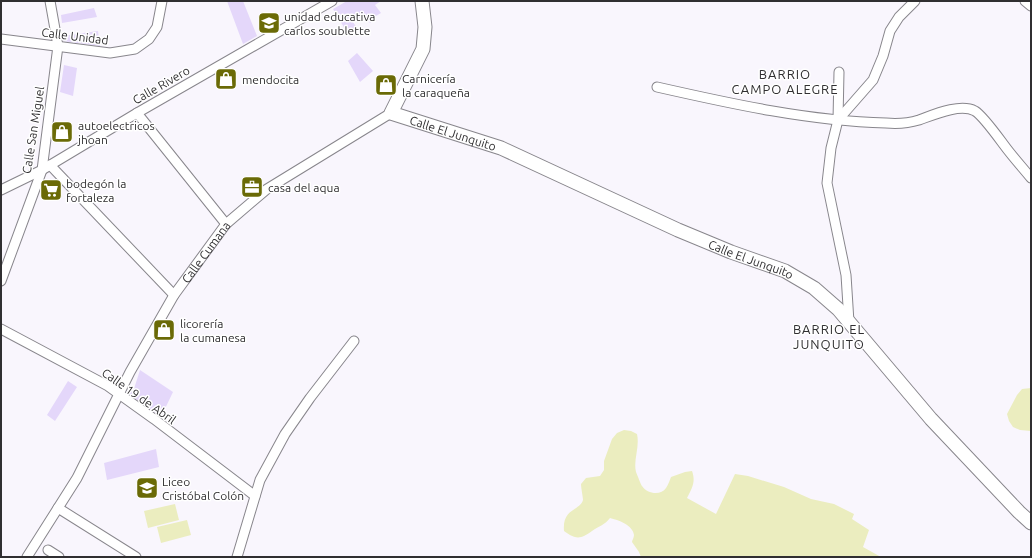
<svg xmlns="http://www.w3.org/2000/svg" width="1032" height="558" viewBox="0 0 1032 558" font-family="Ubuntu,sans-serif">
	<rect width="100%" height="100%" fill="#f9f6fd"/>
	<path fill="#ebedbf" d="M1031,388V431L1020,430L1013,427L1009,421L1007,414L1017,395L1022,389Z
		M624,430L631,431L637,434C640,447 633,460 636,472C637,474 641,485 642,486C647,494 661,496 666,488C668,485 670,480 671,477L685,472L692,471C696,482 692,488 687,498L716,514L735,474L748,476L784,487L811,499L834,504L854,514L852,519L869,530L863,547L881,557H641L639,552L632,542C632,540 634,538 634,535C633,525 618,520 610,518C605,525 599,526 592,531C581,539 576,540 564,531C562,508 580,511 583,500C583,497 581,488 581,484L586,478L600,476L604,470V461L612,439L617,433Z
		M175,504L179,520L148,528L144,511Z
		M187,520L191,535L161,543L157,527Z"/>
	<path fill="#e4d7fa" d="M227,1H243L257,36L243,44Z
		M347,1H381L375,5L381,13L374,17L376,19L370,23L364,15L353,22L357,28L348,34L333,9Z
		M94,8L97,17L62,23L61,15Z
		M98,31L100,46L63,41L62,36Z
		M357,53L373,71L360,82L348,61Z
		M64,65L77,68L73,96L60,92Z
		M61,125L72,126L68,138L59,137Z
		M140,370L173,392L161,417L129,394L131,391L133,392Z
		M68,381L77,387L55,421L47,415Z
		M156,449L159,467L107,480L104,463Z"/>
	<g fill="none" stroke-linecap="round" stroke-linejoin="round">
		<g stroke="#88868c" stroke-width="11">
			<g id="street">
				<path d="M1025,1L1031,6"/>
				<path d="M1,39L110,53L135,49L149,39L157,27L162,1"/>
				<path d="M657,87C732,104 809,121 886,123C897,124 909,123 919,120C933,115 960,103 975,111C983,116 998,137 1004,145C1012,156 1022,167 1031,178"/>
				<path d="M137,113L226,224"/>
				<path d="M838,120L839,72"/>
				<path d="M50,165L174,295"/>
				<path d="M1,190L42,170L137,113L332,1"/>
				<path d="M1,281L42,170L58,46L50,1"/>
				<path d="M849,322L846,275L827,183L831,148L838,120L873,80L883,56L890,31L899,17L915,1"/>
				<path d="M1,329L108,386L154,419L255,496"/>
				<path d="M58,508L136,557"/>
				<path d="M48,550L59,557"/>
				<path id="s1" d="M27,557L77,478L130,372L174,295L226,224L267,189L391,113"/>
				<path d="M237,557L260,480L285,434L310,398L354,341"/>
			</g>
		</g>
		<g stroke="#88868c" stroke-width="15">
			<g id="secondary">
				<path id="s2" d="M422,1L425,27L423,49L391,113L501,148L678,230L731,252L785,271L814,288L838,309L931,419L1019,512L1031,523"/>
			</g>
		</g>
		<use href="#street" stroke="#fff" stroke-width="9"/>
		<use href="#secondary" stroke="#fff" stroke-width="13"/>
	</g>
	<defs>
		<g id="school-square" transform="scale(1.15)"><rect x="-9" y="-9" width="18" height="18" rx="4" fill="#6a6a06" stroke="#fff"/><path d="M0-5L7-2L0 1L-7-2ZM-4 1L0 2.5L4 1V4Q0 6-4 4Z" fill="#fff"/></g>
		<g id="shop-square" transform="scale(1.15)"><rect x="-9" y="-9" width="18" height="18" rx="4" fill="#6a6a06" stroke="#fff"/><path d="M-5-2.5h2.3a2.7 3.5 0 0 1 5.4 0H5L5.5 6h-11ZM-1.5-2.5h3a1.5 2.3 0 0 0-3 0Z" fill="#fff"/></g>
		<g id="office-square" transform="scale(1.15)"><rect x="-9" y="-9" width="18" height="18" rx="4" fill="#6a6a06" stroke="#fff"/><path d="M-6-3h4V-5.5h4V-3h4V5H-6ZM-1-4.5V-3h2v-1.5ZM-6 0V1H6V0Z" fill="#fff"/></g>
		<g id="supermarket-square" transform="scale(1.15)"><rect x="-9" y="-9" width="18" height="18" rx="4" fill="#6a6a06" stroke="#fff"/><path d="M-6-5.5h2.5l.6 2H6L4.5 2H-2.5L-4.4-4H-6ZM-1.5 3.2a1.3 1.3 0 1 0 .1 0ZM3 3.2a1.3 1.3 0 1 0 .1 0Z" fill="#fff"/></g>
	</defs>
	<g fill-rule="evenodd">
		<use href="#school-square" x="269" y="23"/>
		<use href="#shop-square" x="226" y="79"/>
		<use href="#shop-square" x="386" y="85"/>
		<use href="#shop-square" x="62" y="132"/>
		<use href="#office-square" x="252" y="187"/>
		<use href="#supermarket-square" x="51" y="190"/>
		<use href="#shop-square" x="164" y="330"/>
		<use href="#school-square" x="147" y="488"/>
	</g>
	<g text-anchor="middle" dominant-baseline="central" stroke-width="3" stroke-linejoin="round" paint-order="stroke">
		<g font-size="12" fill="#302f31" stroke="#fff" text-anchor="start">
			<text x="284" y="16">unidad educativa<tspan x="284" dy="14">carlos soublette</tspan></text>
			<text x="402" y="78">Carnicería<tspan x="402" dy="14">la caraqueña</tspan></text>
			<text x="242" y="79">mendocita</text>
			<text x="78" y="125">autoelectricos<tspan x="78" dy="14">jhoan</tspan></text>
			<text x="66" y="183">bodegón la<tspan x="66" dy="14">fortaleza</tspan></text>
			<text x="268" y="187">casa del aqua</text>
			<text x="180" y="323">licorería<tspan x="180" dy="14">la cumanesa</tspan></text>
			<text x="162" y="481">Liceo<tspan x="162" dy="14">Cristóbal Colón</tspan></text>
		</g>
		<g font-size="12" fill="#302f31" stroke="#fff">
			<text transform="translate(75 36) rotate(7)">Calle Unidad</text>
			<text transform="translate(161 85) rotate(-30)">Calle Rivero</text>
			<text transform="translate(33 130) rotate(-81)">Calle San Miguel</text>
			<text stroke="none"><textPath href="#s2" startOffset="185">Calle El Junquito</textPath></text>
			<text stroke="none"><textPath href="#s1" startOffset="354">Calle Cumana</textPath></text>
			<text stroke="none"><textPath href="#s2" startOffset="509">Calle El Junquito</textPath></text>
			<text transform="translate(139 396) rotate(35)">Calle 19 de Abril</text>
		</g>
		<g font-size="13" letter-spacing="1" fill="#302f31" stroke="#fff">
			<text x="785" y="74">BARRIO<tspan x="785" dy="15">CAMPO ALEGRE</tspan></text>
			<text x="829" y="329">BARRIO EL<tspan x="829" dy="15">JUNQUITO</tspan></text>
		</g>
	</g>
	<rect width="1032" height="558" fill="none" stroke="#302f31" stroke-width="4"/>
</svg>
